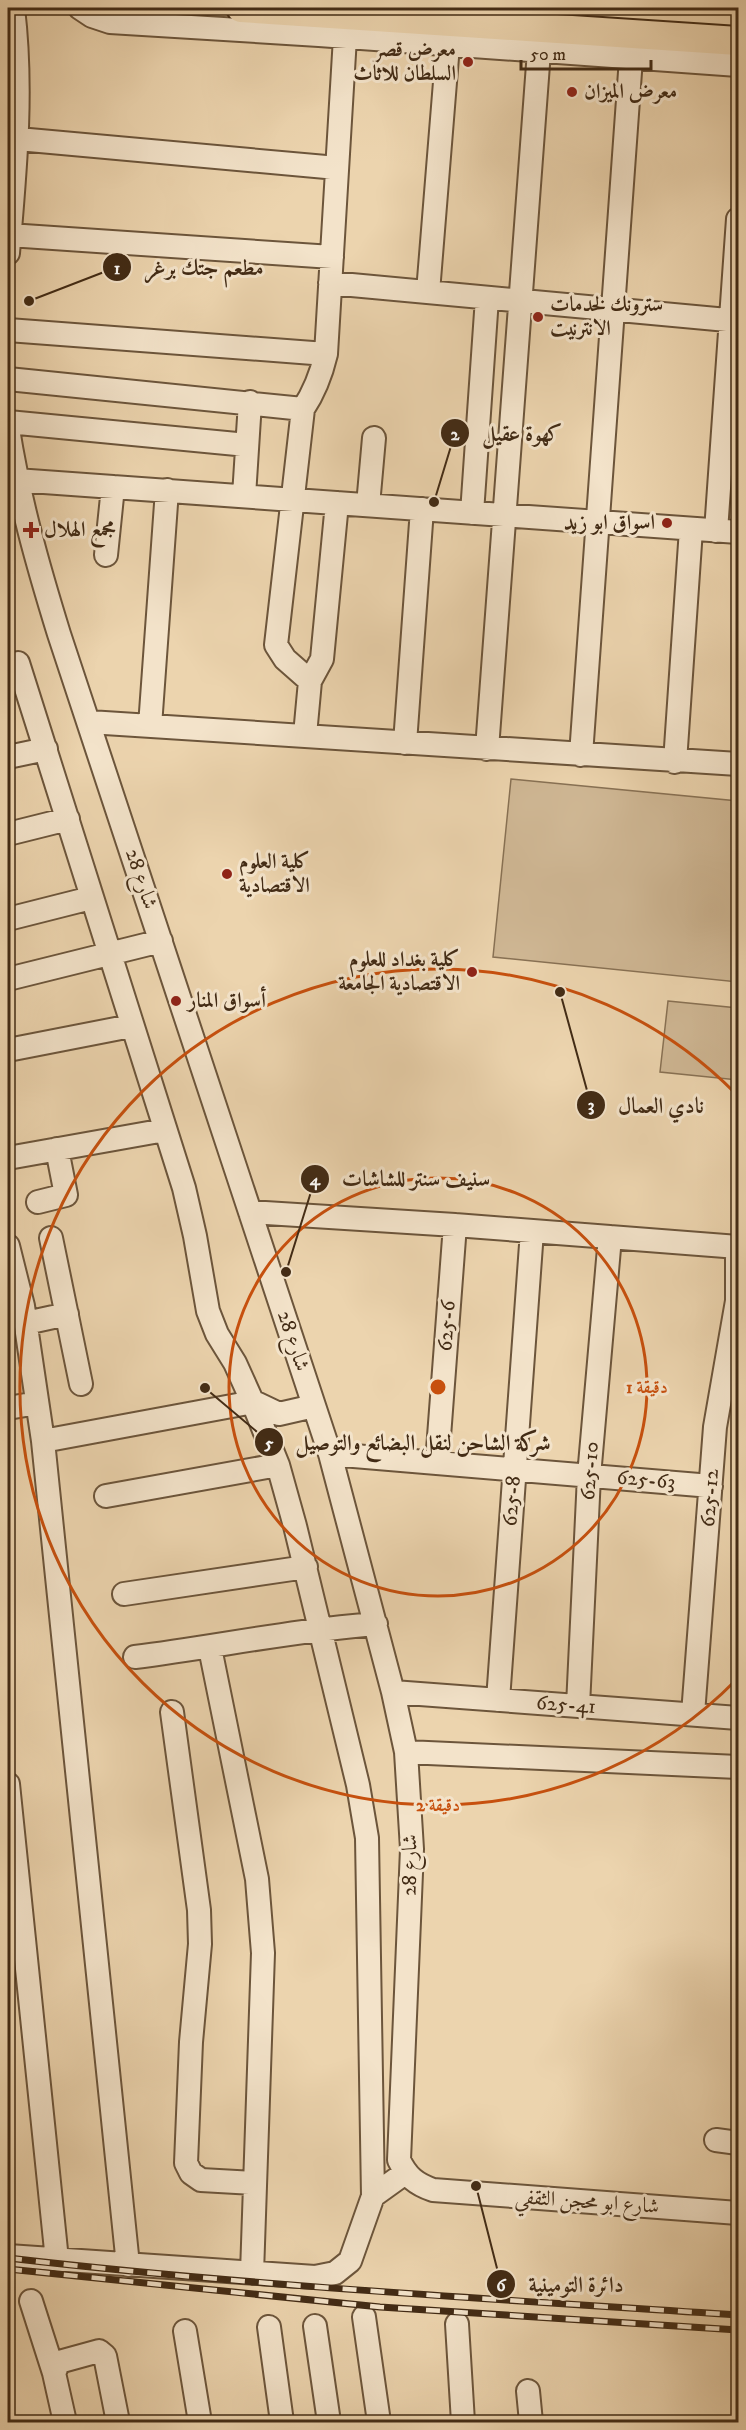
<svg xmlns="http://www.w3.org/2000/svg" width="746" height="2430" viewBox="0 0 746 2430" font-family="'IM FELL DW Pica',Amiri,serif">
	<rect width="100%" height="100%" fill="#ecd4ae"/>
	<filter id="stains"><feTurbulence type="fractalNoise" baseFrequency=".00333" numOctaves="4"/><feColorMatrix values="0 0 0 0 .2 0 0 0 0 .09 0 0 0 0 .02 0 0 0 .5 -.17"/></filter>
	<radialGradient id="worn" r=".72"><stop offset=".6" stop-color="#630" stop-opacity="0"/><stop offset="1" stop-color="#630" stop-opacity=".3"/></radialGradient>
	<path fill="#cfb794" stroke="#887154" stroke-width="1.5" d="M511,779L738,801V982L493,957Z
		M668,1001L738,1008V1080L660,1072Z"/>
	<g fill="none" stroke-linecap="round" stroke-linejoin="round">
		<g stroke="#6c553b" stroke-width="26">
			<path id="minor" d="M80,8L92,16L110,22L319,35L738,65
				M18,139L337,168
				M9,235L332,257
				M8,253C15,171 23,90 13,8
				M330,283L738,321
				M428,292L448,45
				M8,330L326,354
				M8,379L303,409
				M8,422L247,445
				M8,429C19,499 38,566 59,634L330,1454L393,1692L406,1752L412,1849L399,2160C407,2177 416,2184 433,2190L738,2213
				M16,480L738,532
				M244,496L250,402
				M368,505L374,438
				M472,513L487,298
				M716,531L738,219
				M106,555L113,487
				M8,666L18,663L184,1188L195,1236L208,1311L217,1334L235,1363L253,1403L278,1465L295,1526L358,1785L367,1838L373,2196
				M310,681L285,659L276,645L303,409C315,391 321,375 326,354L345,37
				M89,722L738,764
				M150,726L167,490
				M305,735L310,681L322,659L337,503
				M405,743L422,509
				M487,749L539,51
				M581,755L631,58
				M8,757L46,749
				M675,762L691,529
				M8,834L68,819
				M8,919L91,898
				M8,979L161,941
				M8,1050L131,1026
				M8,1158L165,1130
				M38,1202L66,1195L57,1149
				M250,1212L455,1225L738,1247
				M51,1238L81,1384
				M8,1246L23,1306L43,1441L128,2265
				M26,1323L67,1314
				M8,1408L37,1403
				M43,1441L248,1403L258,1404L279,1414L314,1406
				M330,1454L711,1486
				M437,1463L455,1225
				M106,1496L278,1465
				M124,1594L306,1567
				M210,1648L257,1879L263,1953L252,2273
				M135,1657C215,1647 295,1630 376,1624
				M393,1692L738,1718
				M498,1700L532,1231
				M578,1706L589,1476L610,1237
				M172,1712L199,1910L200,1944L191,2042L186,2163L191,2173L201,2180L254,2183
				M693,1714L715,1427L737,1301V1247
				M406,1752L738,1767
				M8,1784L57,2260
				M716,2140L738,2143
				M8,2256L315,2277L335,2273L350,2261L373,2196L405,2173
				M31,2301L54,2373
				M364,2317L379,2422
				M457,2324L463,2422
				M315,2326L329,2422
				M269,2327L282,2422
				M185,2331L200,2422
				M528,2391L531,2422
				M65,2422L54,2373L59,2362L99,2351L105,2356L118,2422"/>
		</g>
		<g stroke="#422b15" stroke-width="32">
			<path id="major" d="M241,8L738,41"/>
		</g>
		<use href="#minor" stroke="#f3e3ca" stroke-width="22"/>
		<use href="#major" stroke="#ecd4ae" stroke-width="28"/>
		<g stroke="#422b15" stroke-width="7">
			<path id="rail" d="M8,2258C250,2286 495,2299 738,2315
				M8,2269L380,2307L738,2330"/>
		</g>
		<use href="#rail" stroke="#f3e3ca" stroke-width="4.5" stroke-dasharray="14" stroke-linecap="butt"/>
	</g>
	<g fill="none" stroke="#c7500e" stroke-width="3">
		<circle cx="438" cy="1387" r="209"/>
		<path d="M736 1680A418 418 0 1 1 736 1094"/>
	</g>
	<g fill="#8f2418" stroke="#f3e3ca" stroke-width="2">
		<circle cx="468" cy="62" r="6"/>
		<circle cx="572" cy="92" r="6"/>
		<circle cx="538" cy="317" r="6"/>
		<circle cx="667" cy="523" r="6"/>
		<path d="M28 521h6v6h6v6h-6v6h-6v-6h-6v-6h6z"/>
		<circle cx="227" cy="874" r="6"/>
		<circle cx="472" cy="972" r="6"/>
		<circle cx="176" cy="1001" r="6"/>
	</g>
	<g text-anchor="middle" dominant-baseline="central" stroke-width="6" stroke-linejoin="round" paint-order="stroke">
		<g font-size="21" font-weight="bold" fill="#422b15" stroke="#f3e3ca" text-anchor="start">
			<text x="456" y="50" text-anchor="end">معرض قصر<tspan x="456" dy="24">السلطان للاثاث</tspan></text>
			<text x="584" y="92">معرض الميزان</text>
			<text x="550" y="305">سترونك لخدمات<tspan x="550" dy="24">الانترنيت</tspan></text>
			<text x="655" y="523" text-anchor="end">اسواق ابو زيد</text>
			<text x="44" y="530">مجمع الهلال</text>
			<text x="239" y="862">كلية العلوم<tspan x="239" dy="24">الاقتصادية</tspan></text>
			<text x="460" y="960" text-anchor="end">كلية بغداد للعلوم<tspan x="460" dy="24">الاقتصادية الجامعة</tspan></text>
			<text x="188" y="1001">أسواق المنار</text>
		</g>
		<g font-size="21" fill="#422b15" stroke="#f3e3ca">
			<text transform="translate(141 879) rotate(72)">شارع 28</text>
			<text transform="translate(447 1326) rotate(-86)">625-6</text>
			<text transform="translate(293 1341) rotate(72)">شارع 28</text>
			<text transform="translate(590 1471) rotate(-86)">625-10</text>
			<text transform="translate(646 1480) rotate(5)">625-63</text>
			<text transform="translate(710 1498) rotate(-86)">625-12</text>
			<text transform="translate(512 1501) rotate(-86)">625-8</text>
			<text transform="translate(566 1705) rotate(4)">625-41</text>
			<text transform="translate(410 1865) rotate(-89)">شارع 28</text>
			<text transform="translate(587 2202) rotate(4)">شارع ابو محجن الثقفي</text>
		</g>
	</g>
	<circle cx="438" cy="1387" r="9" fill="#c7500e" stroke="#f3e3ca" stroke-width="3"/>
	<g font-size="18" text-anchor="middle" font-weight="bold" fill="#c7500e" stroke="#f3e3ca" stroke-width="6" stroke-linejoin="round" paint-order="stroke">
		<text x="647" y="1393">1 دقيقة</text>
		<text x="438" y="1811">2 دقيقة</text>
	</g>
	<path fill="none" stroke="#422b15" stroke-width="2" d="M29 301L117 267M434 502L455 433M560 992L591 1105M286 1272L315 1179M205 1388L269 1442M476 2186L501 2284"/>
	<g fill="#422b15" stroke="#f3e3ca" stroke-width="2">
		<circle cx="29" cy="301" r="6"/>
		<circle cx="434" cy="502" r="6"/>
		<circle cx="560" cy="992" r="6"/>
		<circle cx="286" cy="1272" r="6"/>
		<circle cx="205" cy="1388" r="6"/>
		<circle cx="476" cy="2186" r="6"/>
		<circle cx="117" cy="267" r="15"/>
		<circle cx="455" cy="433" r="15"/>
		<circle cx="591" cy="1105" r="15"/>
		<circle cx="315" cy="1179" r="15"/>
		<circle cx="269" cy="1442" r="15"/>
		<circle cx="501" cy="2284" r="15"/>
	</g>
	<g font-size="18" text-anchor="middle" font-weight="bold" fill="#fff">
		<text x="117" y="274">1</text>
		<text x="455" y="440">2</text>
		<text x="591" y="1111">3</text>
		<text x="315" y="1185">4</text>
		<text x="269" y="1449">5</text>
		<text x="501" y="2291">6</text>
	</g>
	<g font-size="22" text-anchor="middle" font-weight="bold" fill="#422b15" stroke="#f3e3ca" stroke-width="6" stroke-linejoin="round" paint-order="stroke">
		<text x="204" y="275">مطعم جتك برغر</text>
		<text x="522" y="441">كهوة عقيل</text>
		<text x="661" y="1113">نادي العمال</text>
		<text x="416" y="1186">سنيف سنتر للشاشات</text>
		<text x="423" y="1450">شركة الشاحن لنقل البضائع والتوصيل</text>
		<text x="576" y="2292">دائرة التومينية</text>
	</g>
	<rect width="746" height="2430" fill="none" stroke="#ecd4ae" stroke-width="30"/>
	<rect x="9" y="9" width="728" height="2412" fill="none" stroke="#422b15" stroke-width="3"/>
	<rect x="15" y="15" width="716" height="2400" fill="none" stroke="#422b15" stroke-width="1.5"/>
	<path d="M521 60v9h130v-9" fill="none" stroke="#422b15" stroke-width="3"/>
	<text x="530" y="60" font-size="18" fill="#422b15" stroke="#f3e3ca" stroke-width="4.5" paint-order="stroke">50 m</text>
	<rect width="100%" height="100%" filter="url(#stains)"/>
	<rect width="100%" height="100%" fill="url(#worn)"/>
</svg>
